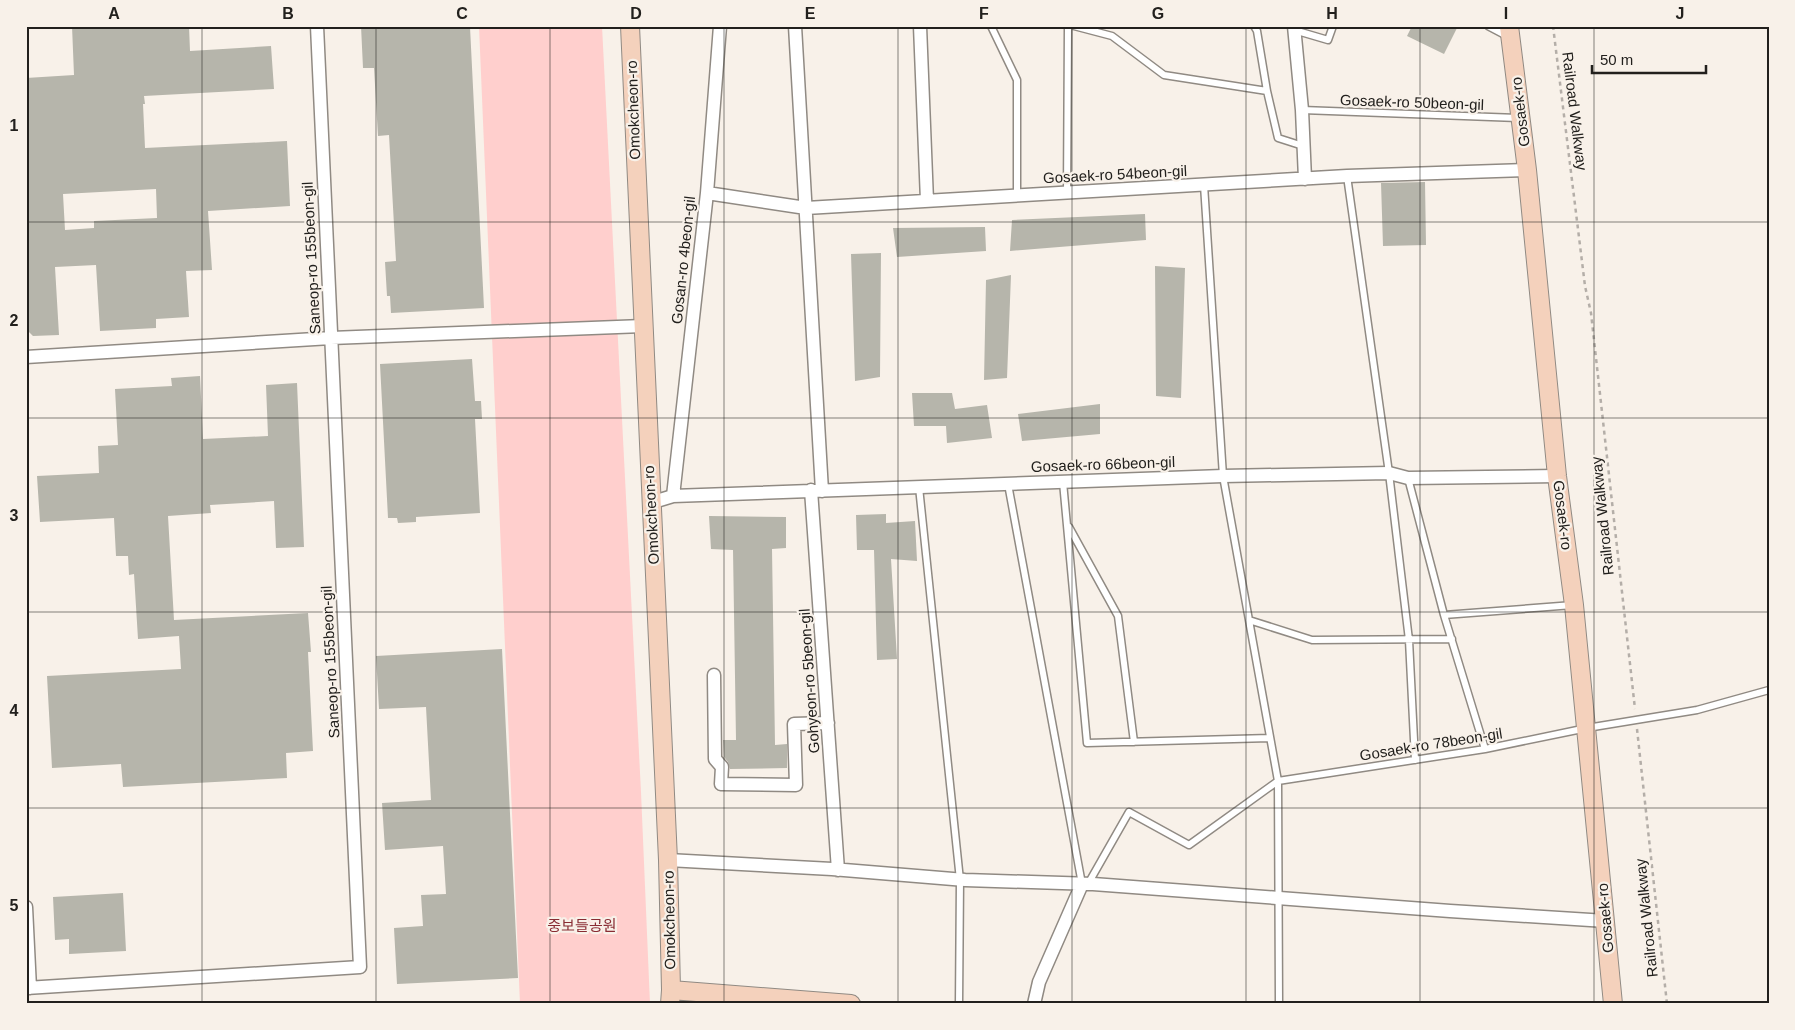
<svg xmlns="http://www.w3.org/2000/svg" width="1795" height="1030" viewBox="0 0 1795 1030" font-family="Helvetica,'Noto Sans KR',sans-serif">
	<rect width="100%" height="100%" fill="#f8f1e9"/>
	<path fill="#ffcfcd" d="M479,26H602L641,792L650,1004H520Z"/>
	<path fill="#b6b5ab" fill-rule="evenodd" d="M72,26H189L190,51L271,46L274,89L144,96L145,104H143L145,148L287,141L290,206L208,211L212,270L186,271L189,317L156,319V328L100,331L96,265L55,267L59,335L33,336L26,329V78L74,75ZM156,189L157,218L94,221V228L65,230L63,194Z
		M361,26L470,27L484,308L391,313L390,296H387L385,262L396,261L389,135L378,136L374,68H363Z
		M1412,26H1458L1444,54L1407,36Z
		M1425,182L1426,245L1383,246L1381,183Z
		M1145,214L1146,240L1010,251L1012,220Z
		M985,227L986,251L897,257L893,228Z
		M881,253L880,377L855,381L851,254Z
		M1155,266L1185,268L1181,398L1156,396Z
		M1011,275L1007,378L984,380L986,280Z
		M472,359L475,401H481L482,419H475L480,513L416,517V522L398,523L397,518H388L380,364Z
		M200,376L203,439L268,436L266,385L297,383L304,547L276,548L274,501L210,505L211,513L168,516L174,620L308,613L311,652H308L313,751L286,753L287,778L123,787L121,764L52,768L47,676L181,669L179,636L138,639L134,574L129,575L128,556H116L114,518L40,522L37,476L99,473L98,446L118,445L115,389L172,386L171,378Z
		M912,393H952L955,409L987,405L992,438L947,443L946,426H914Z
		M1100,404V434L1022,441L1018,414Z
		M886,514V523L915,521L917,561L891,559L897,659L877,660L874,550H857L856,515Z
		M709,516L786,517V548L772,549L775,745L787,744V768L730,769L728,762L724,757L723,740H736L733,550L711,549Z
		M502,649L518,978L397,984L394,928L423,926L421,895L446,894L443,846L385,850L382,803L431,800L426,707L379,709L376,656Z
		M123,893L126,951L69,954V939L55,940L53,897Z"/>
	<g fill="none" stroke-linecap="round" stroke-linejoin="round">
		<g stroke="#908a83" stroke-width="9">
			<path id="lane" d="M991,26L1017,80V196
				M1074,26L1112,36L1164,75L1267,91L1257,31L1254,26
				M1488,26L1507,36
				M1294,30L1328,40L1333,26
				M1267,91L1278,138L1303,146
				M1302,110L1518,118
				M1347,176L1389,473L1409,640L1415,760
				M1204,185L1223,476L1278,781L1279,1004
				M1067,193L1068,26
				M1408,478L1444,615L1485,749
				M1063,482L1087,743L1270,738
				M1008,484L1082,884
				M919,487L960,880L959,1004
				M1069,527L1118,616L1134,742
				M1444,615L1573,605
				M1249,620L1312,640L1452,639
				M1088,884L1129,812L1189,845L1278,781L1485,749L1587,728L1697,710L1769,690"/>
		</g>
		<g stroke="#908a83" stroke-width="15">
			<path id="street" d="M795,26L822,491
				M920,26L927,201
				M1294,26L1302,110L1305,179
				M707,193L806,208L1347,176L1527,170
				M26,357L331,338L643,326
				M811,490L838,870
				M673,496L707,193L720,26
				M650,503L673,496L1223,476L1389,473L1408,478L1557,476
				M714,675L715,759L722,767L721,784L796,785L794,724L828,723
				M668,860L832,869L965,880L1093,884L1450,911L1606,921
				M26,907L30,988
				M26,988L360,967L317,26
				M1034,1004L1039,982L1082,884"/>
		</g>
		<g stroke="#908a83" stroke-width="20">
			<path id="secondary" d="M630,26L668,860L671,990L670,1004
				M1509,26L1527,170L1557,476L1574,605L1613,1004
				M671,990L851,1004"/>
		</g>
		<path stroke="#b4aea8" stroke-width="2.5" stroke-dasharray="4 4" stroke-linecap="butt" d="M1553,26L1585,286L1591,313L1635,709
			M1637,729L1667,1004"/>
		<use href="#lane" stroke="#fff" stroke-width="6"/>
		<use href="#street" stroke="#fff" stroke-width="12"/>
		<use href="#secondary" stroke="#f4d1bc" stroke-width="18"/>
	</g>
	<path fill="none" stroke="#22201d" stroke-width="1" stroke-opacity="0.55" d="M202,26V1004M376,26V1004M550,26V1004M724,26V1004M898,26V1004M1072,26V1004M1246,26V1004M1420,26V1004M1594,26V1004M26,222H1769M26,418H1769M26,612H1769M26,808H1769"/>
	<g text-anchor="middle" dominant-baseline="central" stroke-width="4.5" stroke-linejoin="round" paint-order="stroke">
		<g font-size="15" fill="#22201d" stroke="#f8f1e9">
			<text transform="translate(1412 102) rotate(2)">Gosaek-ro 50beon-gil</text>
			<text transform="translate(633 110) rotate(-92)">Omokcheon-ro</text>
			<text transform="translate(1575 111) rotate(83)">Railroad Walkway</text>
			<text transform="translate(1520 112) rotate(-97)">Gosaek-ro</text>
			<text transform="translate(1115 174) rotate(-3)">Gosaek-ro 54beon-gil</text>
			<text transform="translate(311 258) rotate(-93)">Saneop-ro 155beon-gil</text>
			<text transform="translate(683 260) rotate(-84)">Gosan-ro 4beon-gil</text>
			<text transform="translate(1103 464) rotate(-2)">Gosaek-ro 66beon-gil</text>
			<text transform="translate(651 515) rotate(-93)">Omokcheon-ro</text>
			<text transform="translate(1563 515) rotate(83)">Gosaek-ro</text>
			<text transform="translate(1602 516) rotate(-96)">Railroad Walkway</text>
			<text transform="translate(330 662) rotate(-93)">Saneop-ro 155beon-gil</text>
			<text transform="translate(809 681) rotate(-94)">Gohyeon-ro 5beon-gil</text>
			<text transform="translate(1431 744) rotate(-9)">Gosaek-ro 78beon-gil</text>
			<text transform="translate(1605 918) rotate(-95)">Gosaek-ro</text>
			<text transform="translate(1646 918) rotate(-96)">Railroad Walkway</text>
			<text transform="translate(669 920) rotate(-91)">Omokcheon-ro</text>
		</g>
		<g font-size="15" fill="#892c33" stroke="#f8f1e9">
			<text x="582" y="925">중보들공원</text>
		</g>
	</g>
	<rect width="1795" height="1030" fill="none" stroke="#f8f1e9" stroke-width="55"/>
	<path d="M1592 65v8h114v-8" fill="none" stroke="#22201d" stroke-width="2.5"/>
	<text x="1600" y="65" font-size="15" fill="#22201d" stroke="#f8f1e9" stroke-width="4" paint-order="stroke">50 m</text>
	<rect x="28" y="28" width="1740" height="974" fill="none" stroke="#22201d" stroke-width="2"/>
	<g font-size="16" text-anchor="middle" font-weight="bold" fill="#22201d">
		<text x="114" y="19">A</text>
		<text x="288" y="19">B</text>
		<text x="462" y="19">C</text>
		<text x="636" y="19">D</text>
		<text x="810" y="19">E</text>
		<text x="984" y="19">F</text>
		<text x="1158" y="19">G</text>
		<text x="1332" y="19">H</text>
		<text x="1506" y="19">I</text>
		<text x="1680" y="19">J</text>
		<text x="14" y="131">1</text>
		<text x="14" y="326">2</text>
		<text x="14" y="521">3</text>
		<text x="14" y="716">4</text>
		<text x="14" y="911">5</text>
	</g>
</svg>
